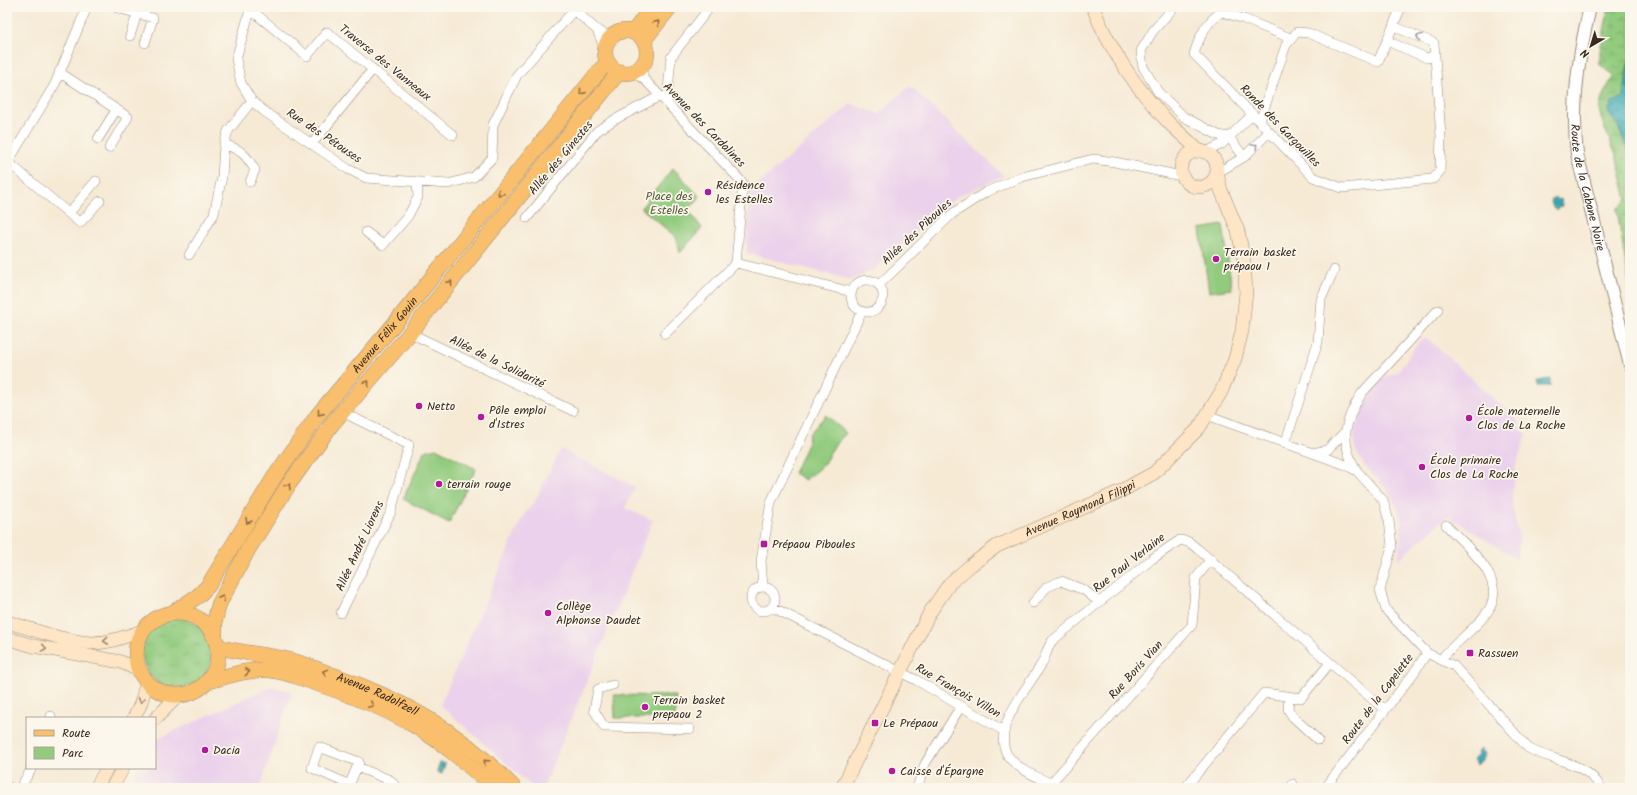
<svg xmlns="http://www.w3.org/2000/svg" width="1637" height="795" viewBox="0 0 1637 795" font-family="Kalam,sans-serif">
	<defs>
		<pattern id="grass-tufts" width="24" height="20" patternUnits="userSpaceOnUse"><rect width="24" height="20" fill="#92cb7e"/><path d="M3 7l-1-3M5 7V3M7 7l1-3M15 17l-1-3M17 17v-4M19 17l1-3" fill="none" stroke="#7fae6c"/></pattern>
		<pattern id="wetland-marsh" width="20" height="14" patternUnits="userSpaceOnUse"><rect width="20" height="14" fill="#92cb7e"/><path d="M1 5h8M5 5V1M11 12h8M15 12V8" fill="none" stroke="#7fae6c"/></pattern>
		<pattern id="water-waves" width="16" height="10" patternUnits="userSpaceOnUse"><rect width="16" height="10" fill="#3bacb6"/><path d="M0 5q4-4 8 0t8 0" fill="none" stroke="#338c93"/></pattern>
	</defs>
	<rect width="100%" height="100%" fill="#fbf7ec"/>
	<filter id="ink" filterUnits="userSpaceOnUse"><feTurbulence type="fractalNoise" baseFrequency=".025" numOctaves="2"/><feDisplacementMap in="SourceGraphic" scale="8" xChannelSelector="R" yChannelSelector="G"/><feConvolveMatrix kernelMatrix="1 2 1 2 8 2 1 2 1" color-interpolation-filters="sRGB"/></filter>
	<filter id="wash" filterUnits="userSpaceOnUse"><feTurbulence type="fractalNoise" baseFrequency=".012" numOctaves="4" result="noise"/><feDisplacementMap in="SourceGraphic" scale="16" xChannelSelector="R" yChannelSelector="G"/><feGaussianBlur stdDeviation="0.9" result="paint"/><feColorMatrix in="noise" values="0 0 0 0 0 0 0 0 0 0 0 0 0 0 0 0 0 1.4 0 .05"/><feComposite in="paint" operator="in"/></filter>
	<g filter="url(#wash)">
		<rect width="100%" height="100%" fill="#f6ead5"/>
		<path fill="#ebd1eb" d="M910,86L1004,176L958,196L875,269L851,280L747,253L749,192L851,104L879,114Z
			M1425,338L1428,339L1519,422V429L1527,434L1516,465L1512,495V505L1519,537L1518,560L1448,516L1398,560L1402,524L1397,506L1384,486L1363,464L1356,451L1354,435L1360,412L1382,378L1398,372L1419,341Z
			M561,449L635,487L625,508L653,520L543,788H534L440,705L523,516L535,501Z
			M270,687L292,691L260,788H128L139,768H155V740Z"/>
		<path fill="url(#grass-tufts)" stroke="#667a4e" d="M142 653a35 35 0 1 1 70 0a35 35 0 1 1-70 0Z"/>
		<path fill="url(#wetland-marsh)" stroke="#667a4e" d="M1609,7H1630V57L1626,72L1627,84L1622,98L1608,112L1618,126L1630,155V290L1617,209L1627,199L1616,155L1604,127L1599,110L1602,97L1613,77L1600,64V50Z"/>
		<path fill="#92cb7e" stroke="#667a4e" d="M673,168L700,197L688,210L702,228L680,253L676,237L641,208Z
			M1223,225L1232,289L1209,292L1200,229Z
			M826,415L846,433L834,446L823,465L805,480L794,473L808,442L809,434Z
			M436,448L476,469L449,523L403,499L425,451Z
			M614,695L676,696L675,718H615Z"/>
		<path fill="url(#water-waves)" stroke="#3b6b6a" d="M1630,57V155L1618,126L1608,112L1612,102L1622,98C1627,84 1626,71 1630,57Z
			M1554,197L1558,200L1561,199L1562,206L1559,207L1557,211L1553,208L1551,201Z
			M1550,379V386H1538L1537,381Z
			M1481,749L1485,753L1484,758L1477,765L1473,760L1478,755L1477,753Z
			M440,762L445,764L442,774L437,772Z"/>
	</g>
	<g filter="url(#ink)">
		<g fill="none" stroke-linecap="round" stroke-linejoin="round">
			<g stroke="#988a7a" stroke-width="10">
				<path id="minor" d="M87,7L55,84L8,162L80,223L100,201
					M114,7L153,18L145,43
					M251,7L236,59L241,83L252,101L265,112L348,169L366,178L448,184L474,177L492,158L493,125L517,75L574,10
					M575,7L574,10L597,30L612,37
					M1174,7L1153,31L1141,51L1143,67L1158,92L1184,117L1218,135L1229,137L1244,157
					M250,9L307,56L327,32L453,135
					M597,30L605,49
					M130,36L137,14
					M1290,38L1244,19L1222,12C1206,21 1199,38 1194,54L1313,177L1342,188L1433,179L1440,171L1441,136L1434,43L1393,26
					M1387,41L1427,58L1435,55
					M59,72L128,117L109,148
					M632,73L643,78L743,183L736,263L852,292
					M643,78V65
					M667,103L671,57L710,7
					M1260,121L1286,45L1297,32L1308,33L1378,62L1401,7
					M98,139L116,110
					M312,144L373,69
					M224,145C240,148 247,156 255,170L250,182
					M1206,152L1222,144L1253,114
					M1217,173L1244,157L1269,132
					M69,213L96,181
					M527,218L597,131L614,120L660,96
					M366,232L383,245L408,216L418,197L417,182
					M189,255L214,214L222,177L224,145L228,131L252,101
					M851 296a16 16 0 1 1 32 0a16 16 0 1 1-32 0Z
					M879,285L952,214L986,192L1022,177L1093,159L1115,162L1181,176
					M410,333L573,411
					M665,334L736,263
					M1207,415L1346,465L1357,471L1383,500L1389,521L1392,546L1380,590L1386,610L1427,653L1454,666L1528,748C1553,762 1586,761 1601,788
					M1285,444L1318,342L1321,299L1334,270
					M1313,453L1327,450L1344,433
					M1357,471C1339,442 1344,421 1362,393L1438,310
					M763,587L761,561L771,502L862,311
					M751 599a12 12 0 1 1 24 0a12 12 0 1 1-24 0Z
					M1033,603L1047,587L1061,581L1084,590L1099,602
					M772,607L916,680L1004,731
					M341,613L391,512L409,445L342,412
					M1441,659C1455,642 1476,629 1488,611C1509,579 1466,546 1446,525
					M613,685L598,689L594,710L604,727L690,729
					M1289,697L1288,709L1293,717L1318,740
					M51,718V716
					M357,767L390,780L397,788
					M1051,783L1192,625L1196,578L1211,559
					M7,786L10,788
					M20,788L32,768
					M348,788L359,762L319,747L312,768L350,785
					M917,788L925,764L961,706
					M1060,788C1043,779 1019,771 1008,756C990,728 1029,687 1041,665C1046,657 1047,648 1052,641L1152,559L1180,540L1189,542L1199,550L1385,710
					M1185,788L1264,693L1301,698L1330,663
					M1290,788L1293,784
					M1325,788L1413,674L1427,653"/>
			</g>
			<g stroke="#988a7a" stroke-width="14">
				<g id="tertiary">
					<path id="s1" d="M1590,7C1579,53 1571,106 1577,154L1630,365"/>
				</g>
			</g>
			<g stroke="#988a7a" stroke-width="14">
				<g id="secondary">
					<path d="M1093,7C1108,48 1141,95 1172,126C1181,134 1190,142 1199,151"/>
					<circle cx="1199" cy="169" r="18"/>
					<path d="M7,622C34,629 64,642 92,643C110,643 127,636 143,631"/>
					<path d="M7,638L33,646L121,662L140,671"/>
					<path d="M134,718L141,703L147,681"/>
					<path d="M155,719L180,694"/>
					<path d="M96,788L107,768"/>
					<path d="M112,788L123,768"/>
					<path id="s2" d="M842,788L930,612L950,583L971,565L997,546L1121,491L1154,473L1199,428L1221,392L1235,359L1242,331L1246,292L1244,260L1238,231L1221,190L1217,173"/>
				</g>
			</g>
			<g stroke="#988a7a" stroke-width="16">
				<g id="primary">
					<circle cx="626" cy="52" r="21"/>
					<path d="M633,32L652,7"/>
					<path d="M644,40L670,7"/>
					<circle cx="177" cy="654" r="41"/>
					<path id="s3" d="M172,613L198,596L208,586L275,476L317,416L396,322L601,69L608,63"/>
					<path d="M215,636V620L219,604L249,548L289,484L332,424L410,333L619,72"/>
					<path id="s4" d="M218,647C243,653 268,655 293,661C305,664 318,670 330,674C402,699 461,732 514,788"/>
					<path d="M209,681C228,676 248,669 268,670C284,671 301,678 315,683C349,694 384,708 415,726C444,743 469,766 494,788"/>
				</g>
			</g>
			<use href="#minor" stroke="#fff" stroke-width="9"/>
			<use href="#tertiary" stroke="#fff" stroke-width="12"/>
			<use href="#secondary" stroke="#fde5c5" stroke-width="13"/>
			<use href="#primary" stroke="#f9bf6d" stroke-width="15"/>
		</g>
		<defs><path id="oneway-chevron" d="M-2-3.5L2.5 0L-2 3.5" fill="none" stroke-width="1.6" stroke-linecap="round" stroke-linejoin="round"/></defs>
		<g stroke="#906d42">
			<use href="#oneway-chevron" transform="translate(657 23) rotate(-51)"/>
			<use href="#oneway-chevron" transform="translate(582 92) rotate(129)"/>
			<use href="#oneway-chevron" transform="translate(500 193) rotate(129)"/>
			<use href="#oneway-chevron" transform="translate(450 283) rotate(-51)"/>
			<use href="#oneway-chevron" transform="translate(367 383) rotate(-49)"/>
			<use href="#oneway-chevron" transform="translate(320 413) rotate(129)"/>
			<use href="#oneway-chevron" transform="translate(288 486) rotate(-57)"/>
			<use href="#oneway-chevron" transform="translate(248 521) rotate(120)"/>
			<use href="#oneway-chevron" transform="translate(222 598) rotate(-64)"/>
			<use href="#oneway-chevron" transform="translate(247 672) rotate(-5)"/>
			<use href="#oneway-chevron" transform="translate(325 672) rotate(-161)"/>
			<use href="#oneway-chevron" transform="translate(371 705) rotate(25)"/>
			<use href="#oneway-chevron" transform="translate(486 762) rotate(-138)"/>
		</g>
		<g stroke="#a79f9a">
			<use href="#oneway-chevron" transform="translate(1419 37) rotate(-158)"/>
			<use href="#oneway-chevron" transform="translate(1255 146) rotate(-46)"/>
		</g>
		<g stroke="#9c8872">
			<use href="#oneway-chevron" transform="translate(106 641) rotate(174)"/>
			<use href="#oneway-chevron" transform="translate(44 648) rotate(10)"/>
			<use href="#oneway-chevron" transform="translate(141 700) rotate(105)"/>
		</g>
	</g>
	<g fill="#b5179e" stroke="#fbf7ec" stroke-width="1.5">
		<circle cx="708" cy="192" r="4"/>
		<circle cx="1216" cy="259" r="4"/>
		<circle cx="419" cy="406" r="4"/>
		<circle cx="481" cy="417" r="4"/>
		<circle cx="1469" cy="418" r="4"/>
		<circle cx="1422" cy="467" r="4"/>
		<circle cx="439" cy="484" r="4"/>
		<rect x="760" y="540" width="8" height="8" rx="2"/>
		<circle cx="548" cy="613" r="4"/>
		<rect x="1466" y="649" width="8" height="8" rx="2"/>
		<circle cx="645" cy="707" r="4"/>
		<rect x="871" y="719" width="8" height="8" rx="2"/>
		<circle cx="205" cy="750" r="4"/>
		<circle cx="892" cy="771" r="4"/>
	</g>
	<g text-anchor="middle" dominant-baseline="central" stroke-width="3.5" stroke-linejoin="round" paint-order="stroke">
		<g font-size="12" fill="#3b2a1e" stroke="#fbf7ec">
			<text transform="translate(385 63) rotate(39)">Traverse des Vanneaux</text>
			<text transform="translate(704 125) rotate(46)">Avenue des Cardalines</text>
			<text transform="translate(1280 126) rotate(46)">Ronde des Gargouilles</text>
			<text transform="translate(324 136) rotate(34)">Rue des Pétouses</text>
			<text transform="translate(561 158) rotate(-50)">Allée des Ginestes</text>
			<text stroke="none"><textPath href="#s1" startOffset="183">Route de la Cabane Noire</textPath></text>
			<text transform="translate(917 232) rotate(-43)">Allée des Piboules</text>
			<text stroke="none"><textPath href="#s3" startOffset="353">Avenue Félix Gouin</textPath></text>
			<text transform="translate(497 362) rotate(26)">Allée de la Solidarité</text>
			<text stroke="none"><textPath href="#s2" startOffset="383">Avenue Raymond Filippi</textPath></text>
			<text transform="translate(360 546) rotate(-65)">Allée André Liorens</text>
			<text transform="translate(1129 563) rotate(-38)">Rue Paul Verlaine</text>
			<text transform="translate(1136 670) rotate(-48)">Rue Boris Vian</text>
			<text transform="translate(958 691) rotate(30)">Rue François Villon</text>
			<text stroke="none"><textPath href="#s4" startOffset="167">Avenue Radolfzell</textPath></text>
			<text transform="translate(1378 699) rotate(-53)">Route de la Capelette</text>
		</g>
		<g font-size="12" fill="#3b2a1e" stroke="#fbf7ec" text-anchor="start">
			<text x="716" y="185">Résidence<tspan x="716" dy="14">les Estelles</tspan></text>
			<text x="1224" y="252">Terrain basket<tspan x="1224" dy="14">prépaou 1</tspan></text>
			<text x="427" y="406">Netto</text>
			<text x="489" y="410">Pôle emploi<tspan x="489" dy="14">d'Istres</tspan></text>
			<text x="1477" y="411">École maternelle<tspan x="1477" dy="14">Clos de La Roche</tspan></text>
			<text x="1430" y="460">École primaire<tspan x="1430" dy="14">Clos de La Roche</tspan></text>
			<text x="447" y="484">terrain rouge</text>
			<text x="772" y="544">Prépaou Piboules</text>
			<text x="556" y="606">Collège<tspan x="556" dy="14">Alphonse Daudet</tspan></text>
			<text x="1478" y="653">Rassuen</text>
			<text x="653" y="700">Terrain basket<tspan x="653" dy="14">prepaou 2</tspan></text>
			<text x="883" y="723">Le Prépaou</text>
			<text x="213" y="750">Dacia</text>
			<text x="900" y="771">Caisse d'Épargne</text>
		</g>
		<g font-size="12" fill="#555a3b" stroke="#fbf7ec">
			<text x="669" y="196">Place des<tspan x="669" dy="14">Estelles</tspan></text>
		</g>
	</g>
	<rect width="1637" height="795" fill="none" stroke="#fbf7ec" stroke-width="24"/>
	<rect x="26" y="717" width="130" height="52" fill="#fbf7ec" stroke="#aea59a"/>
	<rect x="34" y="730" width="20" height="6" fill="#f9bf6d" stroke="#aea59a"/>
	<text x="62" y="737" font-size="12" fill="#3b2a1e">Route</text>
	<rect x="34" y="747" width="20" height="12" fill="#92cb7e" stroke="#aea59a"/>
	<text x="62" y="757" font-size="12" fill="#3b2a1e">Parc</text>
	<g transform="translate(1591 46) rotate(218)" stroke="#fbf7ec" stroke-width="3" paint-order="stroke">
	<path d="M0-3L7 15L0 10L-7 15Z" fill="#3b2a1e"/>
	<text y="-6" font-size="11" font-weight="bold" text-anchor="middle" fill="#3b2a1e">N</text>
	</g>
</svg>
